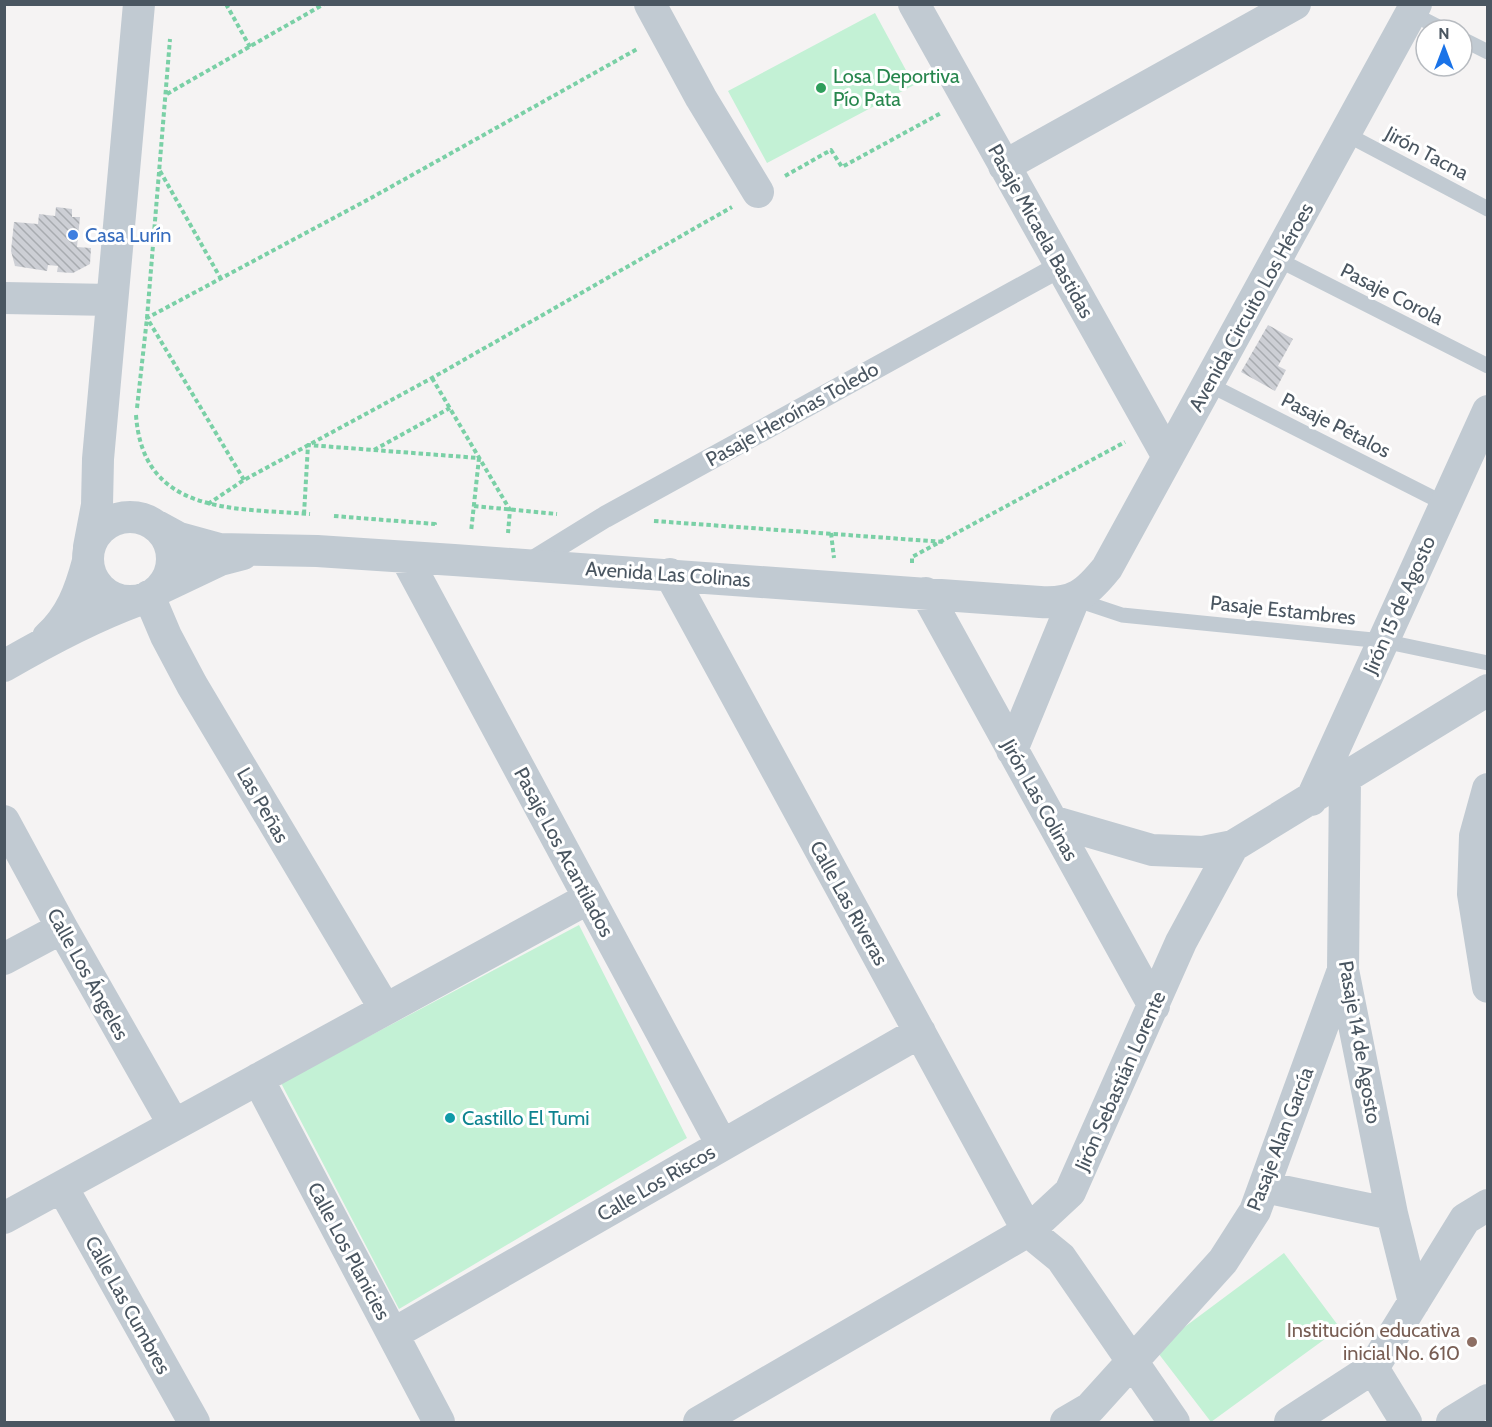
<svg xmlns="http://www.w3.org/2000/svg" width="1492" height="1427" viewBox="0 0 1492 1427" font-family="Cabin,sans-serif">
	<defs>
		<pattern id="building-back-hatch" width="6" height="6" patternUnits="userSpaceOnUse" patternTransform="scale(1.5)"><rect width="6" height="6" fill="#cdcfd5"/><path d="M-1 5l2 2M0 0l6 6M5-1l2 2" fill="none" stroke="#a8abb0"/></pattern>
	</defs>
	<rect width="100%" height="100%" fill="#f5f3f3"/>
	<path fill="#c3f1d5" d="M875,13L914,85L767,163L728,91Z
		M579,925L687,1138L399,1309L281,1083Z
		M1284,1253L1340,1328L1211,1422L1155,1349Z"/>
	<path fill="url(#building-back-hatch)" d="M56,207L72,209V217H80L77,247L91,248L90,264L73,273L57,272L58,266L48,265L47,271L15,266L11,251L14,222L38,224L39,214L55,216Z
		M1268,325L1293,339L1278,366L1286,370L1275,391L1241,372Z"/>
	<g fill="none" stroke-linecap="round" stroke-linejoin="round">
		<path stroke="#7ad0a6" stroke-width="4" stroke-dasharray="4.5 3" stroke-linecap="butt" d="M226,4L250,47
			M167,94L324,4
			M160,171L221,279
			M785,176L831,150L842,167L941,113
			M432,378L510,510L508,533
			M137,408L147,318L170,39
			M136,415C143,515 233,508 310,514
			M374,450L450,408
			M244,480L147,318L371,198L639,48
			M208,504L244,480L432,378L732,207
			M474,506L557,514
			M304,514L308,445L479,458L471,532
			M334,516L435,524V527
			M654,521L944,542
			M831,533L834,558
			M912,563V557L1125,442"/>
		<path stroke="#c1cad2" stroke-width="15" d="M1411,13L1444,30
			M1462,39L1488,52
			M1346,134L1488,209
			M1277,259L1488,366
			M1208,384L1445,504
			M1074,599L1122,615L1383,641L1488,663"/>
		<path stroke="#c1cad2" stroke-width="22" d="M527,565L605,517L1061,266"/>
		<path stroke="#c1cad2" stroke-width="32" d="M650,4L701,98L758,192
			M914,4L1168,457
			M1004,166L1295,4
			M4,298L112,300
			M88 559a42 42 0 1 1 84 0a42 42 0 1 1-84 0Z
			M157,526L179,538L219,549L317,551L454,560L1040,602C1074,604 1086,594 1107,568L1416,4
			M89,547L97,505L98,459L139,4
			M406,558L722,1145
			M670,574L1028,1231L1061,1258L1174,1422
			M161,588L220,560L243,554
			M926,593L1154,1006
			M149,596L166,636L192,685L385,1009
			M48,637C71,616 80,591 88,561
			M4,666C47,641 90,618 136,601
			M1012,750L1074,599
			M1345,779L1343,970L1392,1214L1414,1302
			M1488,789L1475,836L1473,894L1488,987
			M1311,800L1488,411
			M4,821L62,928L174,1125
			M1052,821L1152,850L1203,852L1233,846
			M4,959L62,928
			M258,1079L439,1422
			M62,1187L194,1422
			M1264,1187L1392,1214
			M4,1218L589,898
			M393,1334L920,1032
			M1373,1368L1406,1422
			M699,1422L1028,1231L1070,1192L1181,942L1233,846L1488,690
			M1066,1422L1090,1408L1223,1261L1255,1211L1343,970
			M1290,1422L1373,1368L1465,1219L1488,1205
			M1452,1422L1488,1400"/>
	</g>
	<circle fill="#2e9e5b" stroke="#fff" stroke-width="2" cx="821" cy="88" r="6"/>
	<circle fill="#3f7fe0" stroke="#fff" stroke-width="2" cx="73" cy="235" r="6"/>
	<circle fill="#0f9aa8" stroke="#fff" stroke-width="2" cx="450" cy="1118" r="6"/>
	<circle fill="#8d6e63" stroke="#fff" stroke-width="2" cx="1472" cy="1342" r="6"/>
	<g text-anchor="middle" dominant-baseline="central" stroke-width="6" stroke-linejoin="round" paint-order="stroke">
		<g font-size="20" fill="#27864d" stroke="#fff" text-anchor="start">
			<text x="833" y="76">Losa Deportiva<tspan x="833" dy="23">Pío Pata</tspan></text>
		</g>
		<g font-size="20" fill="#4a5661" stroke="#fff">
			<text transform="translate(1427 153) rotate(28)">Jirón Tacna</text>
			<text transform="translate(1041 231) rotate(61)">Pasaje Micaela Bastidas</text>
			<text transform="translate(1392 294) rotate(27)">Pasaje Corola</text>
			<text transform="translate(1251 307) rotate(-61)">Avenida Circuito Los Héroes</text>
			<text transform="translate(792 414) rotate(-29)">Pasaje Heroínas Toledo</text>
			<text transform="translate(1336 425) rotate(27)">Pasaje Pétalos</text>
			<text transform="translate(668 574) rotate(4)">Avenida Las Colinas</text>
			<text transform="translate(1399 605) rotate(-66)">Jirón 15 de Agosto</text>
			<text transform="translate(1283 610) rotate(6)">Pasaje Estambres</text>
			<text transform="translate(1040 800) rotate(61)">Jirón Las Colinas</text>
			<text transform="translate(263 805) rotate(60)">Las Peñas</text>
			<text transform="translate(564 852) rotate(62)">Pasaje Los Acantilados</text>
			<text transform="translate(849 903) rotate(61)">Calle Las Riveras</text>
			<text transform="translate(88 974) rotate(61)">Calle Los Ángeles</text>
			<text transform="translate(1360 1042) rotate(80)">Pasaje 14 de Agosto</text>
			<text transform="translate(1120 1081) rotate(-66)">Jirón Sebastián Lorente</text>
			<text transform="translate(1280 1139) rotate(-69)">Pasaje Alan García</text>
			<text transform="translate(656 1183) rotate(-30)">Calle Los Riscos</text>
			<text transform="translate(349 1251) rotate(62)">Calle Los Planicies</text>
			<text transform="translate(128 1305) rotate(61)">Calle Las Cumbres</text>
		</g>
		<g font-size="20" fill="#366cbe" stroke="#fff" text-anchor="start">
			<text x="85" y="235">Casa Lurín</text>
		</g>
		<g font-size="20" fill="#0d838f" stroke="#fff" text-anchor="start">
			<text x="462" y="1118">Castillo El Tumi</text>
		</g>
		<g font-size="20" fill="#785e54" stroke="#fff" text-anchor="end">
			<text x="1460" y="1330">Institución educativa<tspan x="1460" dy="23">inicial No. 610</tspan></text>
		</g>
	</g>
	<rect width="1492" height="1427" fill="none" stroke="#4a5661" stroke-width="12"/>
	<g transform="translate(1444 48)"><circle r="28" fill="#ffffff" stroke="#b7bbc0" stroke-width="1.5"/>
	<path d="M0-4.5L10 22L0 15L-10 22Z" fill="#1a73e8"/>
	<text y="-9" font-size="16" font-weight="bold" text-anchor="middle" fill="#4a5661">N</text>
	</g>
</svg>
